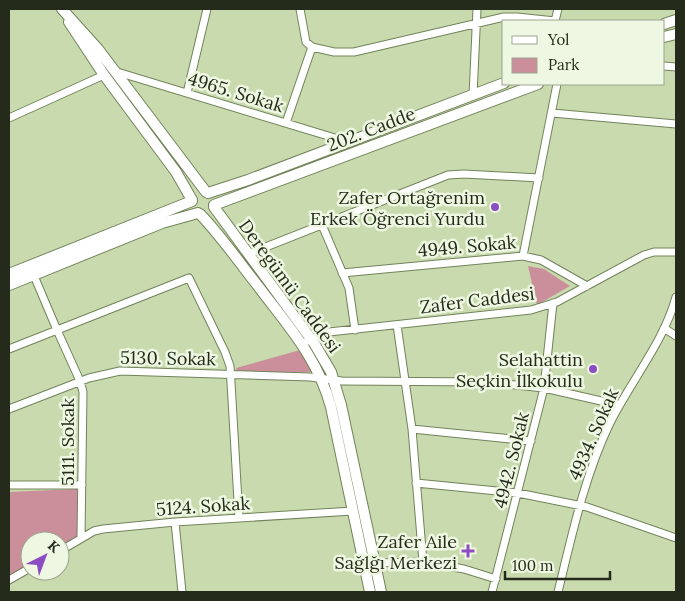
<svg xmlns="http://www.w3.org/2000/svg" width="685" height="601" viewBox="0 0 685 601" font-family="Lora,serif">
	<rect width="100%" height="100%" fill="#c8daae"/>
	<path fill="#cb8f9b" d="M528,266L544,269L570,286L537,305Z
		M300,350L311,366L313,372H237L236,368Z
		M77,489V537L60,547V541H30V565L9,577V492Z"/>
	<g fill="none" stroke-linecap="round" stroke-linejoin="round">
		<g stroke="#72835a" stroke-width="9">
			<path id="street" d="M312,47L334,52H354L504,17H517L555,21L558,9
				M664,66L676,67
				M114,71L348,142
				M187,93L207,9
				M473,95L477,9
				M552,113L676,124
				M9,118L104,75
				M286,123L312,47L306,42L300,9
				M322,225L349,288L355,330
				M248,254L448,175L464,174L539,178
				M523,256L557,84
				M32,271L57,330L80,381L83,392L81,538
				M342,273L523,256L541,260L587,286
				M397,325L412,429L423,562
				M664,328L676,336
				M302,344L317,336L329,332L531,310L557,302L644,255L654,252H676
				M9,349L189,278L225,352L230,366L239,518
				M9,409L89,378L120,371L310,377L342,381L487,382L544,388L619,405
				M412,429L531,441
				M416,483L518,493L587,507L676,538
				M9,485H82
				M175,522L182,592
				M60,551L94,531L103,529L175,522L353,511
				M375,563L423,562L464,569L496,579
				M9,580L30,568
				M492,592L544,388L553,303
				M558,592C572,535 584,478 609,425C630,382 664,342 676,297"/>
		</g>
		<g stroke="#72835a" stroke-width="12">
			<path id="secondary" d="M62,9L98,49L206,192
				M69,22L104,75L176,172L192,200
				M664,24L676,20
				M664,37L676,34
				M208,193L248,180L504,83
				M214,205L538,84
				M214,207L314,343L331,372L341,405L381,592
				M200,214C221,236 239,262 258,286C288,326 318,358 331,407L370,592
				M9,274L192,201
				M9,285L162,223L198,213"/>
		</g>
		<use href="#street" stroke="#fff" stroke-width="7"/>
		<use href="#secondary" stroke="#fff" stroke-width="10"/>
	</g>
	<g fill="#8c4cc2" stroke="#eef7e1" stroke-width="2">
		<circle cx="495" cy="207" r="5"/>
		<circle cx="593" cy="369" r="5"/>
		<path d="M465.5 543.5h5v5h5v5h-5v5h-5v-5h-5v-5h5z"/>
	</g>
	<g text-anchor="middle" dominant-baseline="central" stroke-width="5" stroke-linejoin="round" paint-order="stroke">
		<g font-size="18" fill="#242b1a" stroke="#eef7e1">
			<text transform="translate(236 92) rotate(17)">4965. Sokak</text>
			<text transform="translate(371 129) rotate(-21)">202. Cadde</text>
			<text transform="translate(467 246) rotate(-5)">4949. Sokak</text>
			<text transform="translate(290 286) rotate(54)">Deregümü Caddesi</text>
			<text transform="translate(477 300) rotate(-7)">Zafer Caddesi</text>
			<text transform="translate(168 358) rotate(1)">5130. Sokak</text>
			<text transform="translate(593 434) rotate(-66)">4934. Sokak</text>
			<text transform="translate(67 442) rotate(-90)">5111. Sokak</text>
			<text transform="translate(511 460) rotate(-76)">4942. Sokak</text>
			<text transform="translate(203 506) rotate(-4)">5124. Sokak</text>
		</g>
		<g font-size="18" fill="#242b1a" stroke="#eef7e1" text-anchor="end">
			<text x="485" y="197">Zafer Ortağrenim<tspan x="485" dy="21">Erkek Öğrenci Yurdu</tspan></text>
			<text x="583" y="359">Selahattin<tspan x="583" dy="21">Seçkin İlkokulu</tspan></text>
			<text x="457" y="541">Zafer Aile<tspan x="457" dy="21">Sağlğı Merkezi</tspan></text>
		</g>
	</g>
	<rect width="685" height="601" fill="none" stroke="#242b1a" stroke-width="20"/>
	<rect x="502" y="20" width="162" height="65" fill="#eef7e1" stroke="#9da591"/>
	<rect x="512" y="36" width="25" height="8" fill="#ffffff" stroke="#9da591"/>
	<text x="548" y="45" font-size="15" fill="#242b1a">Yol</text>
	<rect x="512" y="58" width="25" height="15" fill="#cb8f9b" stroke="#9da591"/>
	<text x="548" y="70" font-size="15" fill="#242b1a">Park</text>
	<g transform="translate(45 556) rotate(42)"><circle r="24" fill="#eef7e1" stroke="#9da591"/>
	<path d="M0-4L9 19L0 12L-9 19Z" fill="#8c4cc2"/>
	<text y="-8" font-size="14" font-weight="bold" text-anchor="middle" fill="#242b1a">K</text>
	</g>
	<path d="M505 571v8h105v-8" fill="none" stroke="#242b1a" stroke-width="2.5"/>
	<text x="512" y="571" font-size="15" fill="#242b1a" stroke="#eef7e1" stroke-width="4" paint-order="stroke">100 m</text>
</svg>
